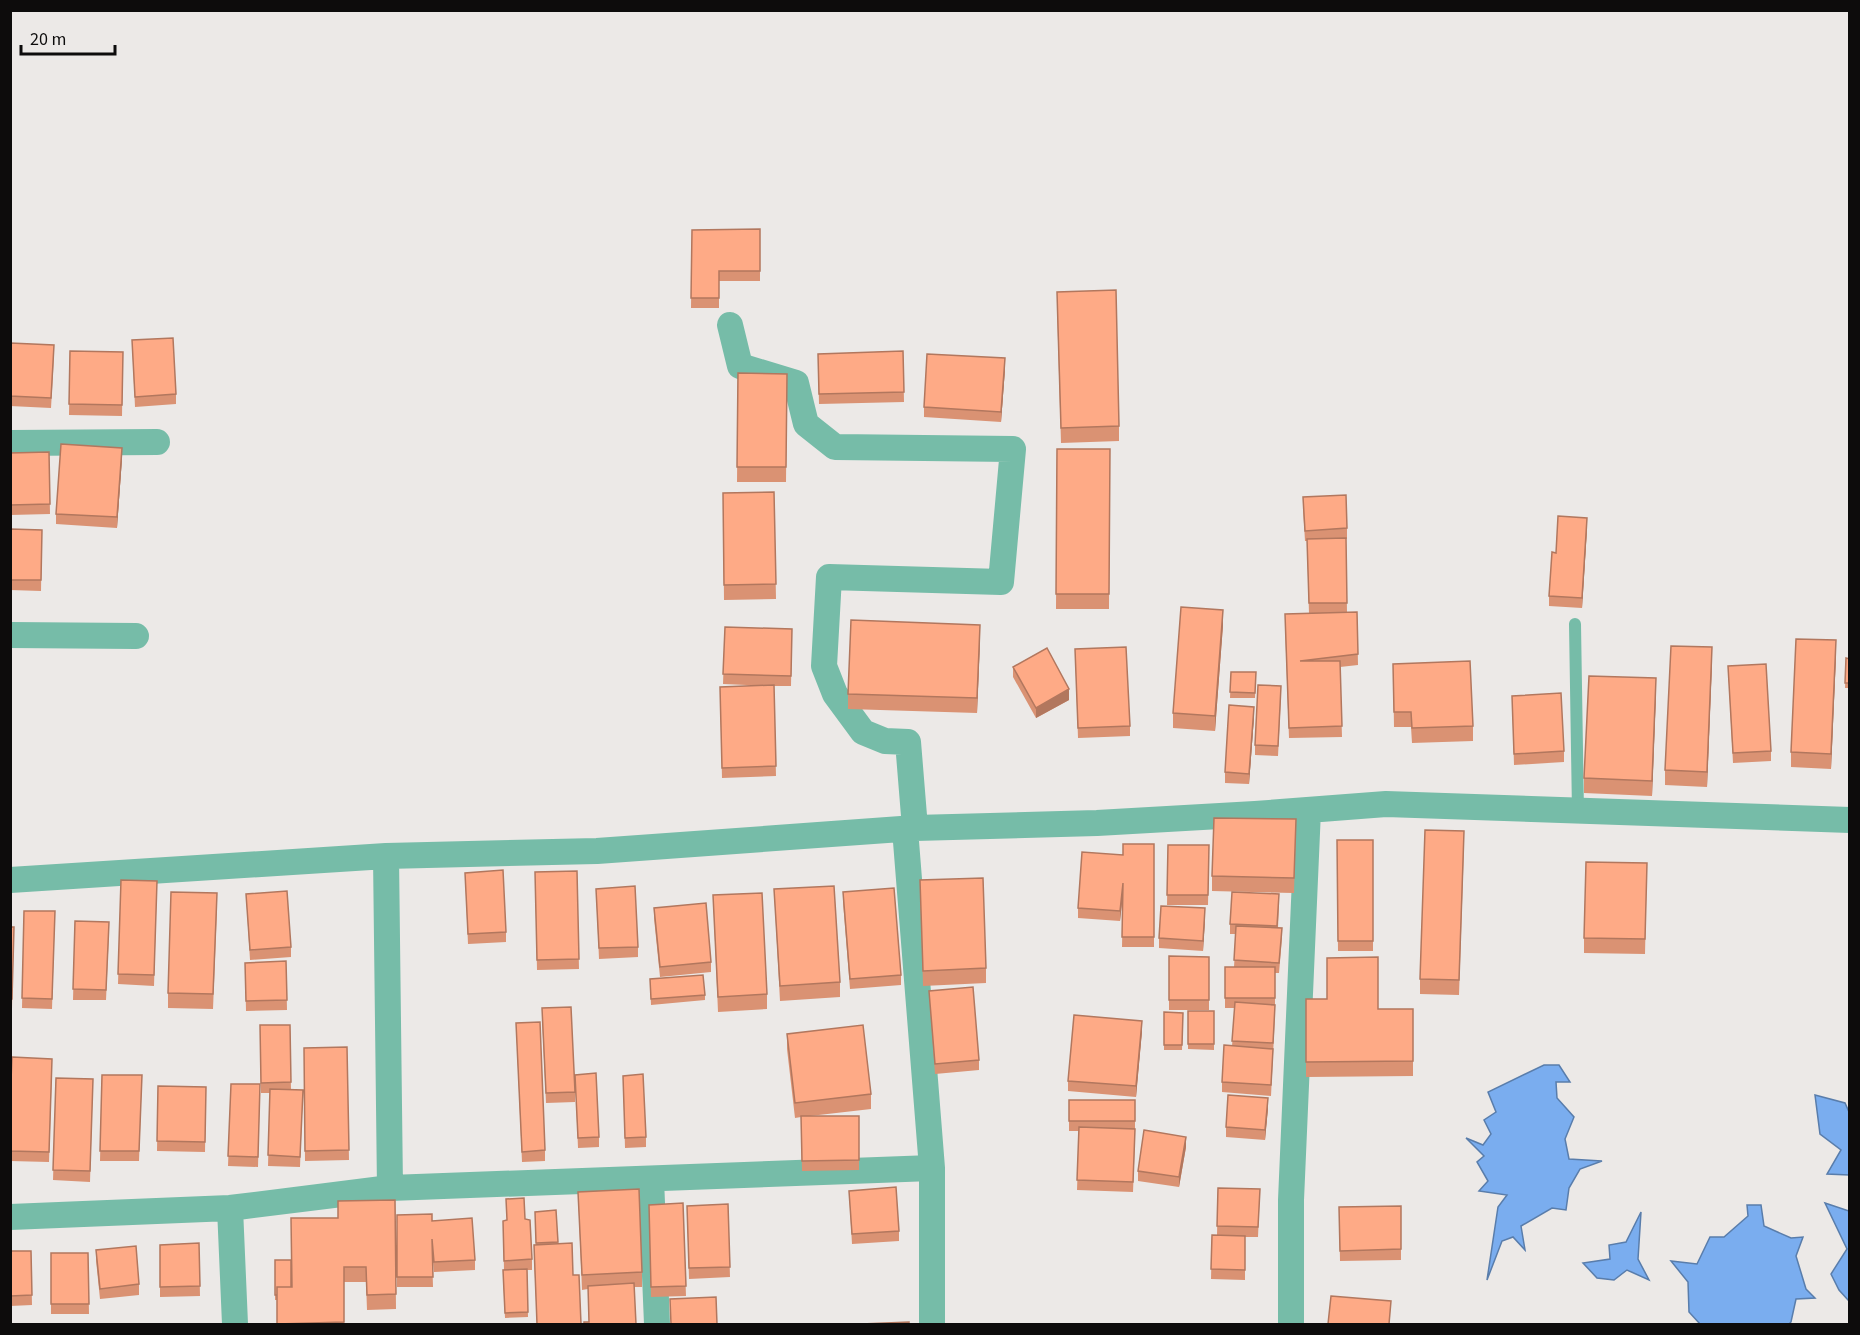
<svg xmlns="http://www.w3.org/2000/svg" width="1860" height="1335" viewBox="0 0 1860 1335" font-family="'Source Sans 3',sans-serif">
	<rect width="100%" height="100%" fill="#ece9e7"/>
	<path fill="#7aadef" stroke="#597dab" stroke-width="1.5" d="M1544,1065H1559L1570,1082H1556L1557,1098L1574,1117L1565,1139L1569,1159L1602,1161L1580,1169L1569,1188L1566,1210L1552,1208L1521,1226L1525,1250L1513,1237L1502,1241L1487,1280L1498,1207L1507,1195L1479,1191L1488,1181L1477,1162L1484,1156L1466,1138L1483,1145L1491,1134L1484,1120L1496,1112L1488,1092Z
		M1815,1095L1845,1103L1849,1112V1175L1827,1174L1841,1150L1820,1134Z
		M1825,1203L1849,1211V1301L1839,1290L1831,1274L1847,1249Z
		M1747,1205H1761L1764,1226L1791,1238L1803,1237L1796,1256L1806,1289L1815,1298L1796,1299L1791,1322L1789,1324H1700L1689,1312L1688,1282L1671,1261L1697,1264L1710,1237H1724L1748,1216Z
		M1641,1212L1638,1259L1649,1280L1627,1270L1614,1280L1597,1278L1583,1263L1610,1259L1609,1245L1626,1242Z"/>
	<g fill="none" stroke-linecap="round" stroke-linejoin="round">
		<path stroke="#76bca8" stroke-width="12" d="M1575,624L1578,812"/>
		<path stroke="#76bca8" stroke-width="26" d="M730,325L740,366L796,383L806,424L835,447L1013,449L1001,582L829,577L824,666L835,694L863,732L885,741L908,742L915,828
			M10,443L157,442
			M10,635L136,636
			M905,829L932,1168V1324
			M386,856L390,1188
			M10,880L386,856L597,851L915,828L1097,823L1255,814L1386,804L1850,820
			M651,1179L657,1324
			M230,1208L235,1324
			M10,1217L230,1208L390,1188L932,1168
			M1291,1324V1200L1308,810"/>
	</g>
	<path fill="#da9273" d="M760,229V281H719V308H691L692,230Z
		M1057,307L1119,426V441L1061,443Z
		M132,340L176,394V404L135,407Z
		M10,343L54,356L51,408L10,406Z
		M70,351L123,352L122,416L69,415Z
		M903,351L904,402L819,404L818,354Z
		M1005,369L1001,422L924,417V407Z
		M738,373L787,374L786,482H737Z
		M1057,449H1110L1109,609H1056Z
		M49,452L50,514L10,515V453Z
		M122,458L117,528L56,524V514Z
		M774,492L776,599L724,600L723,493Z
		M1303,507L1347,528V539H1346L1347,613L1357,612L1358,665L1340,667L1342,737L1289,738L1285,625L1309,614L1307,541H1305Z
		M1587,528L1582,608L1549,606V596L1556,553Z
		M10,529L42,530L41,591L10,590Z
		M1223,625L1215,731L1173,728V713Z
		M725,627L792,629L791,686H774L776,776L722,778L720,687L767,686L723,684Z
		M980,640L977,713L848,709V694Z
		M1075,649L1130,726V736L1078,738Z
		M1836,655L1831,769L1791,767V752Z
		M1846,658L1850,659V688H1845Z
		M1712,662L1707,787L1665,785V770Z
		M1393,664L1473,726V741L1412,743L1411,727H1394Z
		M1728,666L1771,751V761L1733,763Z
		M1013,667L1069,700L1036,718L1013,677Z
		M1231,672H1256L1255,698H1230Z
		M1656,693L1652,796L1584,793V778Z
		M1281,696L1278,756L1255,755V745Z
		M1512,696L1564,751V762L1514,765Z
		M1254,717L1249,784L1225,783V772Z
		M1296,819L1294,893L1212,891V876Z
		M1337,840H1373V951H1338Z
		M1154,844V947H1122L1123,894L1120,921L1078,918V908L1123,855Z
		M1168,845H1209L1208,905H1167Z
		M1464,846L1459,995L1420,994V979Z
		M1647,863L1645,954L1584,953V938Z
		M577,871L579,969L537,970L535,872Z
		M465,873L506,932V942L468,944Z
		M121,880L157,881L154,986L118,984Z
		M920,880L986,968V983L923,986Z
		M596,889L638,947V957L599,959Z
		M774,889L840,982V997L780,1001Z
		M843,892L901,975V985L850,989L843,902Z
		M246,894L291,947V957L250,960Z
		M713,895L767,994V1009L718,1012Z
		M1279,904L1278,928L1282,938L1279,973H1275V1015L1271,1096L1222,1092V1082L1232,1046L1235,1008H1225V967H1234L1236,934H1230V924Z
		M217,908L213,1009L168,1008V993Z
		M654,908L711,962V972L660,977L654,918Z
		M24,911H55L52,1009L22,1008Z
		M1205,918L1203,951L1159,948V938Z
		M75,921L109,932L106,1000H73Z
		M10,927H14L12,1009H10Z
		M1169,956L1209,957V1010H1169Z
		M286,961L287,1010L246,1011L245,963Z
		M650,979L705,995V1000L651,1005Z
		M929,991L979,1060V1070L935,1074Z
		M1306,999L1378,1009H1413V1076L1306,1077Z
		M1188,1011H1214V1050L1188,1049Z
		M1164,1012L1183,1013L1182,1050H1164Z
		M542,1018L575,1092V1102L546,1103Z
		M516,1023L545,1150V1161L522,1162Z
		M260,1025H290L291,1090H303L300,1167L268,1166L270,1093H261Z
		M1142,1031L1136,1097L1068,1091V1081Z
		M787,1034L871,1094V1109L810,1116H859V1170L802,1171L801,1117L795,1118L787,1049Z
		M347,1047L349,1160L305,1161L304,1048Z
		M52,1069L49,1162L10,1161V1105Z
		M102,1075H142L139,1161H100Z
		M575,1075L599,1137V1147L578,1148Z
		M623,1076L646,1137V1147L625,1148Z
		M56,1078L93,1079L90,1182L53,1180Z
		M231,1084H260L258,1167L228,1166Z
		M158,1086L206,1087L205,1152L157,1151Z
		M1069,1100H1135V1139L1133,1192L1077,1190L1079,1131H1069Z
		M1268,1108L1265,1140L1226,1137V1127Z
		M1186,1147L1179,1187L1138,1181V1171Z
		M1218,1188L1260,1189L1258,1237H1245V1280L1211,1279L1212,1235H1217Z
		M849,1191L899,1231V1241L852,1244Z
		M578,1192L642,1272V1287H635L589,1322L588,1289L582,1290Z
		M506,1199L525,1219L532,1259V1270H527L528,1317L505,1318L503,1275L504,1270L503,1221L507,1220Z
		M395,1200L396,1309L367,1310L366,1282H344V1324H277V1300H275V1260L291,1287L338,1218Z
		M683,1203L686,1296L651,1297L649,1205Z
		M728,1204L730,1277L689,1279L687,1206Z
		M1401,1206V1260L1340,1261L1339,1207Z
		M556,1210L558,1244L573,1275L581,1324H537L534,1256V1245H536L535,1212Z
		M397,1215L432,1221L475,1260V1270L434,1272L432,1251L433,1287H397Z
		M199,1243L200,1296L160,1297V1245Z
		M96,1250L139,1284V1295L100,1299L96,1260Z
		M10,1251H31L32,1305L10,1306Z
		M51,1253H88L89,1314H51Z"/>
	<path fill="#b2775e" d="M1005,358V369L1001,422V412Z
		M122,448V458L117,528V517Z
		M1587,518V528L1582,608V598Z
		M1223,610V625L1215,731V716Z
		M980,625V640L977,713V698Z
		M1836,640V655L1831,769V754Z
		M1712,647V662L1707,787V772Z
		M1656,678V693L1652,796V781Z
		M1069,689V700L1036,718V708Z
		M1254,707V717L1249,784V774Z
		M1123,883V893L1120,921V911Z
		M1205,908V918L1203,951V941Z
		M1142,1021V1031L1136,1097V1086Z
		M1268,1098V1108L1265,1140V1130Z
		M1186,1137V1147L1179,1187V1177Z"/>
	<path fill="#feaa86" stroke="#b2775e" stroke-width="1.5" d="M760,229V271H719V298H691L692,230Z
		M1116,290L1119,426L1061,428L1057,292Z
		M173,338L176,394L135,397L132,340Z
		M10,343L54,345L51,398L10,396Z
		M70,351L123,352L122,405L69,404Z
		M903,351L904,392L819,394L818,354Z
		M927,354L1005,358L1001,412L924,407Z
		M738,373L787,374L786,467H737Z
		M61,444L122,448L117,517L56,514Z
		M1057,449H1110L1109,594H1056Z
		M49,452L50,504L10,505V453Z
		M774,492L776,584L724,585L723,493Z
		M1346,495L1347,528L1305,531L1303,497Z
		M1558,516L1587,518L1582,598L1549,596L1552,552L1556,553Z
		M10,529L42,530L41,580H10Z
		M1346,538L1347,603H1309L1307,539Z
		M1181,607L1223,610L1215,716L1173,713Z
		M1357,612L1358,654L1300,661H1340L1342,726L1289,728L1285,614Z
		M851,620L980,625L977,698L848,694Z
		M725,627L792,629L791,676L723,674Z
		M1796,639L1836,640L1831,754L1791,752Z
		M1671,646L1712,647L1707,772L1665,770Z
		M1126,647L1130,726L1078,728L1075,649Z
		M1047,648L1069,689L1036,708L1013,667Z
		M1846,658L1850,659V683H1845Z
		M1470,661L1473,726L1412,728L1411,712H1394L1393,664Z
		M1766,664L1771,751L1733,753L1728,666Z
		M1231,672H1256L1255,693L1230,692Z
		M1589,676L1656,678L1652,781L1584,778Z
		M774,685L776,766L722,768L720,687Z
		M1258,685L1281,686L1278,746L1255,745Z
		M1561,693L1564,751L1514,754L1512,696Z
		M1229,705L1254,707L1249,774L1225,772Z
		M1214,818L1296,819L1294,878L1212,876Z
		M1425,830L1464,831L1459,980L1420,979Z
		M1337,840H1373V941H1338Z
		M1123,844H1154V937H1122L1123,883L1120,911L1078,908L1082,852L1123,855Z
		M1168,845H1209L1208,895H1167Z
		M1586,862L1647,863L1645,939L1584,938Z
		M503,870L506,932L468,934L465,873Z
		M577,871L579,959L537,960L535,872Z
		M983,878L986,968L923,971L920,880Z
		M121,880L157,881L154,975L118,974Z
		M635,886L638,947L599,948L596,889Z
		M834,886L840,982L780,986L774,889Z
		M894,888L901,975L850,979L843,892Z
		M287,891L291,947L250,950L246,894Z
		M171,892L217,893L213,994L168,993Z
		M1232,892L1279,894L1277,926L1230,924Z
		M762,893L767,994L718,997L713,895Z
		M706,903L711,962L660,967L654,908Z
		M1161,906L1205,908L1203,941L1159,938Z
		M24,911H55L52,999L22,998Z
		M75,921L109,922L106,990L73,989Z
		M1236,926L1282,928L1279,963L1234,960Z
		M10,927H14L12,999H10Z
		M1169,956L1209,957V1000H1169Z
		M1378,957V1009H1413V1061L1306,1062V999H1327V958Z
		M286,961L287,1000L246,1001L245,963Z
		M1225,967H1275V998H1225Z
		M703,975L705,995L651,999L650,979Z
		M973,987L979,1060L935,1064L929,991Z
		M1235,1002L1275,1005L1273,1043L1232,1041Z
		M571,1007L575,1092L546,1093L542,1008Z
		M1188,1011H1214V1044H1188Z
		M1164,1012L1183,1013L1182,1045H1164Z
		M1074,1015L1142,1021L1136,1086L1068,1081Z
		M540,1022L545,1150L522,1152L516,1023Z
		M260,1025H290L291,1082L261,1083Z
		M863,1025L871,1094L795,1103L787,1034Z
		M1224,1045L1273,1049L1271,1085L1222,1082Z
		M347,1047L349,1150L305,1151L304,1048Z
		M12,1057L52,1059L49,1152L10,1151V1105Z
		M596,1073L599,1137L578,1138L575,1075Z
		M643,1074L646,1137L625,1138L623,1076Z
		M102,1075H142L139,1151H100Z
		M56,1078L93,1079L90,1171L53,1170Z
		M231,1084H260L258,1157L228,1156Z
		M158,1086L206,1087L205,1142L157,1141Z
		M270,1089L303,1090L300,1157L268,1155Z
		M1228,1095L1268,1098L1265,1130L1226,1127Z
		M1069,1100H1135V1121H1069Z
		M801,1116H859V1160L802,1161Z
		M1079,1127L1135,1129L1133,1182L1077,1180Z
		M1144,1130L1186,1137L1179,1177L1138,1171Z
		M896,1187L899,1231L852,1234L849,1191Z
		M1218,1188L1260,1189L1258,1227L1217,1226Z
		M639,1189L642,1272L582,1275L578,1192Z
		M524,1198L525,1219L530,1220L532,1259L504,1261L503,1221L507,1220L506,1199Z
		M395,1200L396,1294L367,1295L366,1267H344V1322L277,1324V1287H292L291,1218H338V1201Z
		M683,1203L686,1286L651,1287L649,1205Z
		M728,1204L730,1267L689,1268L687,1206Z
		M1401,1206V1249L1340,1251L1339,1207Z
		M556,1210L558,1242L536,1243L535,1212Z
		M432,1214V1221L472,1218L475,1260L434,1262L432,1239L433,1277H397V1215Z
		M1212,1235L1245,1236V1270L1211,1269Z
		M199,1243L200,1286L160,1287V1245Z
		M572,1243L573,1275H579L581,1324H537L534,1245Z
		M136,1246L139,1284L100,1289L96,1250Z
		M10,1251H31L32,1295L10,1296Z
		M51,1253H88L89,1304H51Z
		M275,1260H291V1287H277V1295H275Z
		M527,1269L528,1312L505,1313L503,1270Z
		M634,1283L636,1324H584V1322H589L588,1286Z
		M1331,1296L1391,1301L1389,1324H1328Z
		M716,1297L717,1324H671L670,1299Z
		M909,1322V1324H861Z"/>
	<rect width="1860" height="1335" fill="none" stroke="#0d0c0c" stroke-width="24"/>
	<path d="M21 45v9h94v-9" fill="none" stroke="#0d0c0c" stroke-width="3"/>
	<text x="30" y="45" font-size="18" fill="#0d0c0c" stroke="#ece9e7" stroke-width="4.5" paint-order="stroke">20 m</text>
</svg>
